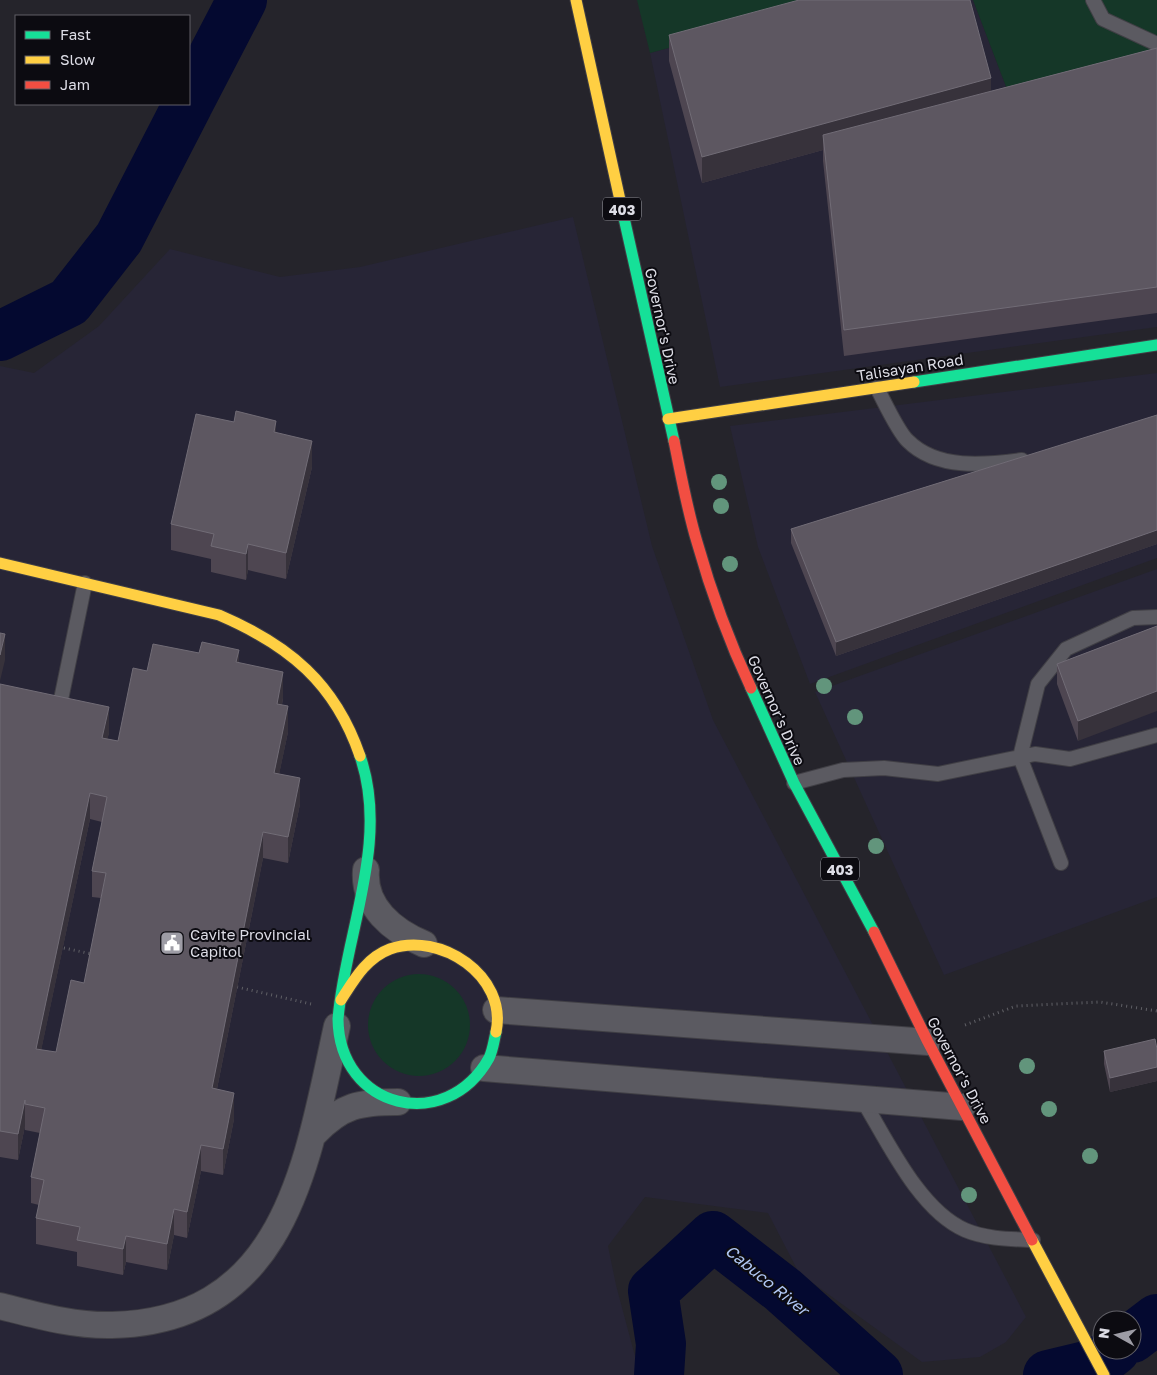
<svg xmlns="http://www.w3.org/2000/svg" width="1157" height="1375" viewBox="0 0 1157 1375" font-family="'Golos Text',sans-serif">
	<rect width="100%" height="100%" fill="#25242b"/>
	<path fill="#272536" d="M847,0H973L1010,97L1157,55V327L720,387L650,53Z
		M573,217L652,546L713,720L1026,1317L1006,1342L980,1357L922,1362L799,1273L768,1213L645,1197L608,1246L616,1285L640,1375H0V366L34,373L99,326L170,249L280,277L360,267Z
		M1157,373V558L810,684L758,547L730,426Z
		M1157,569V897L944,975L815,692Z"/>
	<path fill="#153728" d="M637,0H847L650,53Z
		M973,0H1157V55L1010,97Z
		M368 1025a51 51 0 1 1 102 0a51 51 0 1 1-102 0Z"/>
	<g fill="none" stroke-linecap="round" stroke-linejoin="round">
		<path stroke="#040930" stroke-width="50" d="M189,102L242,0
			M0,336L69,302L119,238L188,104
			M1132,1338L1157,1319
			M659,1375L661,1344L653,1291L713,1236L783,1290L878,1375
			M1048,1375L1098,1363L1115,1350"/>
		<g stroke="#403f45" stroke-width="16">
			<path id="lane" d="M1093,0L1103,19L1157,44
				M877,388C884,401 898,432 908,441C937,470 985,465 1022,460
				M58,714L85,583
				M794,783L843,770L884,768L938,774L1035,754L1070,759L1157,735
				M1061,863L1020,757L1038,684L1066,649L1133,618L1157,617
				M862,1099C887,1140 919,1210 965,1230C986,1239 1010,1239 1033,1240"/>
		</g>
		<g stroke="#403f45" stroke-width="28">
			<path id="street" d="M366,870C363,907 393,931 424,944
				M496,1010L928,1042
				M484,1068L962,1107
				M315,1133C342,1105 360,1102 398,1102
				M0,1306C36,1315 74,1326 112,1325C287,1321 307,1162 337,1026"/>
		</g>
		<g stroke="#403f45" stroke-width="13">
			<path id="fast" d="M620,200L674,441
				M914,382L1157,345
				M751,688L794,783L874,932
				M360,756C390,842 345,934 338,1019C339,1109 446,1135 489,1058C493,1050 494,1040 496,1032"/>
		</g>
		<g stroke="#403f45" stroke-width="13">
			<path id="slow" d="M576,0L620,200
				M668,419L914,382
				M0,563L219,615C289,645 335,683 360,756
				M341,1000C354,980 366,958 390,949C440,931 508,976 496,1032
				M1032,1240L1104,1375"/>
		</g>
		<g stroke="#403f45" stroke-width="13">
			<path id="jam" d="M674,441C681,475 687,509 697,542C711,592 729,641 751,688
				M874,932L928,1042L1032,1240"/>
		</g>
		<path stroke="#606066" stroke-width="3" stroke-dasharray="1 4" stroke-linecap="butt" d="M59,947L92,954
			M237,987L311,1004
			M965,1025L1016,1006L1100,1002L1157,1011"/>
		<use href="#lane" stroke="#5b5a61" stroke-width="14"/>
		<use href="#street" stroke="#5b5a61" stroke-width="26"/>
		<use href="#fast" stroke="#16e098" stroke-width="11"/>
		<use href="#slow" stroke="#ffcf43" stroke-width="11"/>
		<use href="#jam" stroke="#f24e42" stroke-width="11"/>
	</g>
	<g fill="#62957c">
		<circle cx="719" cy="482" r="8"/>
		<circle cx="721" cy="506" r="8"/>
		<circle cx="730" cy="564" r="8"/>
		<circle cx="824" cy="686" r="8"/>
		<circle cx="855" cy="717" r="8"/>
		<circle cx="876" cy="846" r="8"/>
		<circle cx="1027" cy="1066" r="8"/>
		<circle cx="1049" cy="1109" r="8"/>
		<circle cx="1090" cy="1156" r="8"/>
		<circle cx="969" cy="1195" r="8"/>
	</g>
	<path fill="#4e4651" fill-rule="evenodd" d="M669,35L991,91L1157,48V313L844,356L823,161V150L702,183L669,61Z
		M1157,415V544L836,656L791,543V529Z
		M276,433L312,467L286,579L248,570L246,580L211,572V559L171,550V524Z
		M1157,626L1078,741L1057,684V664Z
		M239,663L283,698L282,705L288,732L279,774L300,804L288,863L263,858L217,1089L234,1119L223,1175L201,1171L187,1238L174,1235L167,1270L126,1262L123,1275L77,1266V1252L36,1244V1218L39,1205L31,1203V1177L40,1133L25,1130V1126L18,1160L0,1157V684L109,733L107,739L118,741L147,671ZM90,819L102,822L92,871V897L101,898L84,983L56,1052L41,1050Z
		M1157,1049V1081L1110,1092L1104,1064V1051Z"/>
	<path fill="#37323b" d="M991,78V104L823,135V150L702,183V157Z
		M276,421V447L274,432Z
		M312,441V467L286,579V553Z
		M1157,530V544L836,656V642Z
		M248,544V570L246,580V554Z
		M5,634V660L0,681V655Z
		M239,650V676L236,662Z
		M283,672V698L277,730V704Z
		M1157,691V711L1078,741V721Z
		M288,706V732L274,799V773Z
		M109,707V733L102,764V738Z
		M300,778V804L288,863V837Z
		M90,793V819L36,1075V1049Z
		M263,832V858L212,1114V1088Z
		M1157,1067V1081L1110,1092V1078Z
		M234,1093V1119L223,1175V1149Z
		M25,1100V1126L18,1160V1134Z
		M201,1145V1171L187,1238V1212Z
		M174,1209V1235L167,1270V1244Z
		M126,1236V1262L123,1275V1249Z"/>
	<path fill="#5d5761" stroke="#716c76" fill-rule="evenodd" d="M799,0H970L991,78L702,157L669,35Z
		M1157,48V287L844,330L823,135Z
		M236,411L276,421L274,432L312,441L286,553L248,544L246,554L211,546L214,534L171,524L196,414L234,422Z
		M1157,415V530L836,642L791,529Z
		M1157,626V691L1078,721L1057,664Z
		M0,633L5,634L0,655Z
		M202,642L239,650L236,662L283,672L277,704L288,706L274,773L300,778L288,837L263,832L212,1088L234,1093L223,1149L201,1145L187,1212L174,1209L167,1244L126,1236L123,1249L77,1240L80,1227L36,1218L44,1180L31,1177L45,1108L25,1104V1100L18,1134L0,1131V684L109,707L102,738L118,741L133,668L147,671L153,644L199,653ZM90,793L107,797L92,871L106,873L84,983L71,980L56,1052L36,1049Z
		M1155,1039L1157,1049V1067L1110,1078L1104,1051Z"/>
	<defs>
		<g id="civic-square" transform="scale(1.25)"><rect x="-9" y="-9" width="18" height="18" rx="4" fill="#9d9ca5" stroke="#0c0b11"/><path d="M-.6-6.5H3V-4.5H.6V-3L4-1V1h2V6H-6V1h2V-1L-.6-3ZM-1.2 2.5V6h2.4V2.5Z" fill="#fff"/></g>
	</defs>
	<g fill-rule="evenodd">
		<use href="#civic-square" x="172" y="943"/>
	</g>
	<g text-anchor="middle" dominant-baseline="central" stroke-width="4" stroke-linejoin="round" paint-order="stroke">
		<g fill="#0c0b11" stroke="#9e9ea6" stroke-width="1">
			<rect x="603" y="197.5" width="38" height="23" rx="4"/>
			<rect x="821" y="857.5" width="38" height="23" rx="4"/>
		</g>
		<g font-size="14" font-weight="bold" fill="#dddde6">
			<text x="622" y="209">403</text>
			<text x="840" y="869">403</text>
		</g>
		<g font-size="15" fill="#dddde6" stroke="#0c0b11">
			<text transform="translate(663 326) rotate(78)">Governor's Drive</text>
			<text transform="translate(910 367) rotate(-9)">Talisayan Road</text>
			<text transform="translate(777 710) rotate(66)">Governor's Drive</text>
			<text transform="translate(960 1070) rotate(62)">Governor's Drive</text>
		</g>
		<g font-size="15" fill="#dddde6" stroke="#0c0b11" text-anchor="start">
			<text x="190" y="934">Cavite Provincial<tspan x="190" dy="17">Capitol</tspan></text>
		</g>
		<g font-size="16" font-style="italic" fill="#b0c7f4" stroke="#0c0b11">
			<text transform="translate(767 1280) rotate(39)">Cabuco River</text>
		</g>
	</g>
	<rect x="15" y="15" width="175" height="90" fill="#0c0b11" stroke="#605f66"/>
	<rect x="25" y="31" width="25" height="8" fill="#16e098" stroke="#605f66"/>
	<text x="60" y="40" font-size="15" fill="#dddde6">Fast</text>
	<rect x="25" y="56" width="25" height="8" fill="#ffcf43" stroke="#605f66"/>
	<text x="60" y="65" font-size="15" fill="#dddde6">Slow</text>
	<rect x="25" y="81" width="25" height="8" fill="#f24e42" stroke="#605f66"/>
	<text x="60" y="90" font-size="15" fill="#dddde6">Jam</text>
	<g transform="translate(1117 1335) rotate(278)"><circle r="24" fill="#0c0b11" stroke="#605f66"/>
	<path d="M0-4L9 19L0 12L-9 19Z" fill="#9d9ca5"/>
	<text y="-8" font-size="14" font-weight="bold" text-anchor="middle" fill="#dddde6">N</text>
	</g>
</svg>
